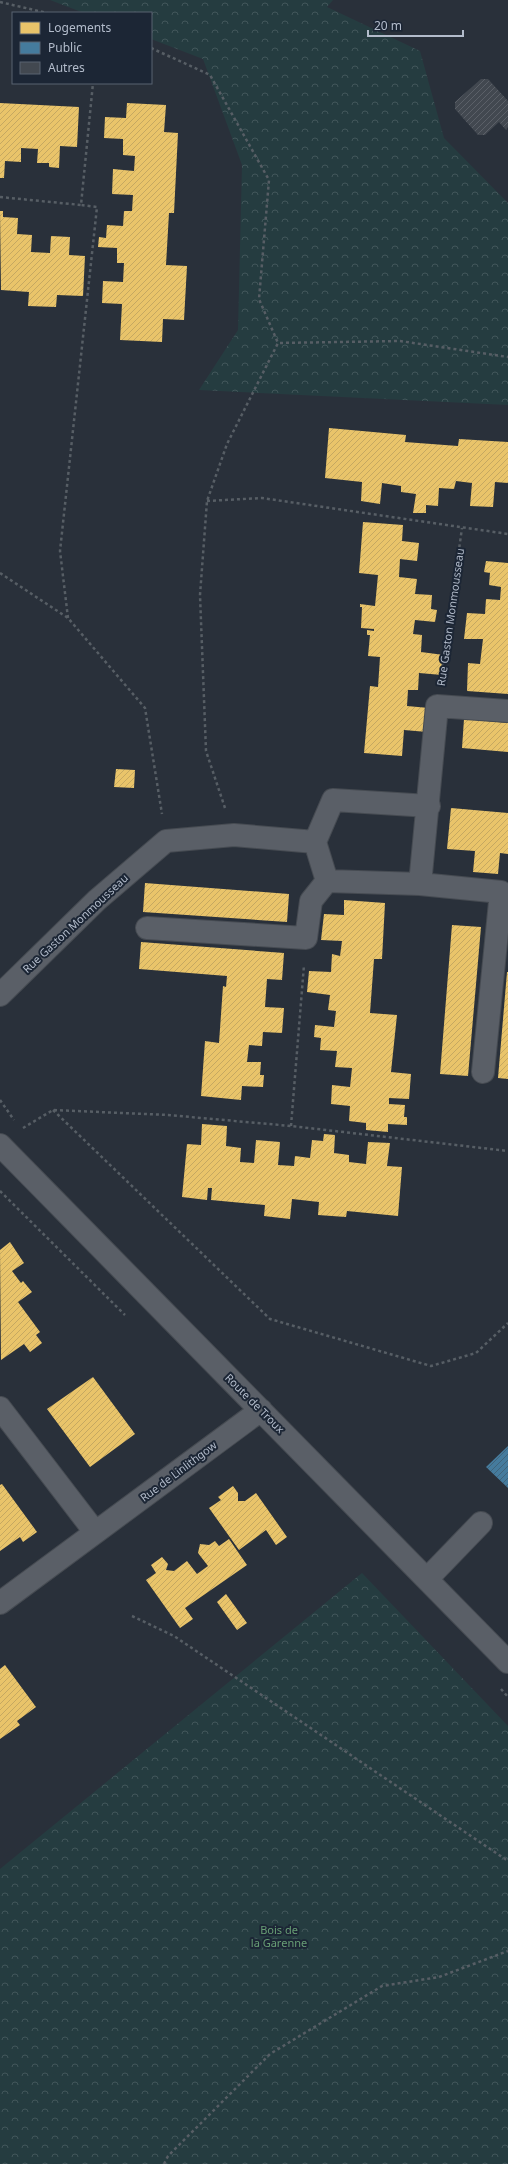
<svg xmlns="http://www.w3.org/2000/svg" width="508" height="2164" viewBox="0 0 508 2164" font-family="'Noto Sans',sans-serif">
	<defs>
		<pattern id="forest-crowns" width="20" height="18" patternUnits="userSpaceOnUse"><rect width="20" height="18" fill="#253c40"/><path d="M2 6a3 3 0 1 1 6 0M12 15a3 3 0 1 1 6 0" fill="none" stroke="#42565a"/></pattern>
		<pattern id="homes-hatch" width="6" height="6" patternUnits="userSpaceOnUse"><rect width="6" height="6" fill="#e9c46a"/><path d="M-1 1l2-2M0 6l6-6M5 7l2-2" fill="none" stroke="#c5a861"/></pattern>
		<pattern id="public-hatch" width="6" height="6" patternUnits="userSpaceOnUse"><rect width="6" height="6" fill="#457b9d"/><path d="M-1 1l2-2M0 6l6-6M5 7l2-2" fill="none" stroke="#40647b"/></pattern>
		<pattern id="building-hatch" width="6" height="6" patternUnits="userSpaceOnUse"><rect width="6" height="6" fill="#424850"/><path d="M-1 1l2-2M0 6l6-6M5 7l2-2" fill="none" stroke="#5b6068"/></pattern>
	</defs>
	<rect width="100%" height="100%" fill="#29303a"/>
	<path fill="url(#forest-crowns)" d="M50,0H333L327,7L420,51L444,138L508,203V405L199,390L238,330L242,165L203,59L151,39V13H84Z
		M362,1573L508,1726V2164H0V1869Z"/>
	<path fill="url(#homes-hatch)" d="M0,103L79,107L77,147L60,146L59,168L49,167V163H37L38,149L21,148V162L5,161L4,178H0Z
		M127,103L166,105L164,132L178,133L174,213H169L166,265L187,266L184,320L163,319L162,342L120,340L122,304L102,303L103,281L123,282L124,263H117V248L98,247L99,237L106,238L107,225L123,226L124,211H132L133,195L112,194L113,169L134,171L135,156L123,155V139L104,138L105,117L126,118Z
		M0,211H3V217L18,218L17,234L32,235L31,252L50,253L51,236L70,237L69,255L85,256L83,296L57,295L56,307L28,306L29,292L1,290Z
		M329,428L406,435L405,442L458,446L459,439L508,442V483L495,482L493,507L470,506L472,483L456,481L454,489L439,488L438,506L426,505V513H413L416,494L401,492V486L382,483L380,504L361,501L362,482L325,478Z
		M363,522L403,525L402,541L419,543L417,561L400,559L399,577L417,579L415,594L432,595L431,609L437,610L435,622L415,620L413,634L422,635L421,652L444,655L442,675L419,673L418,690H408L407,706L429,708L427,732L404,730L402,756L364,753L370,686L378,687L380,657L368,656L370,635H367V630L374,631V629L361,628L362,607H360V604L375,606L378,575L359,573Z
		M486,561L508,563V694L467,691L468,663L480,664L483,639H464L467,613L485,614L486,599L500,600L501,587L489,585L490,573L484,572Z
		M464,719L508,723V752L462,748Z
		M116,769L135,770L134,788L114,787Z
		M451,808L508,813V854L500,853L498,874L473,872L475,851L447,849Z
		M145,883L289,894L287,922L143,912Z
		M344,900L385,903L382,959H374L370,1013L397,1015L391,1072L411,1074L409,1099L389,1098V1104L405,1105L404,1117H407V1125L388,1124V1132L366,1130V1123L349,1121L350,1106L331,1104L332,1085L350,1087L352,1068L335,1067L337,1051L320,1050L321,1038L314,1037L315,1025L334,1027L336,1011L328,1010L330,995L307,992L309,971L331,972L332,954L340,956L342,941L321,940L324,914L344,915Z
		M452,925L481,927L468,1076L440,1074Z
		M141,942L284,953L282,980L267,979L265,1007L284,1008L282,1033L263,1032L262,1046L249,1045L247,1062H261L260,1075H264L263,1087L242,1086L241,1100L201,1096L205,1041L219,1043L223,986L226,987L227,976L139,969Z
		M507,972H508V1079L498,1078Z
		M202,1124L227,1126L226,1146L241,1148L240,1162L254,1163L256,1140L280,1142L278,1165L294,1166L295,1156L310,1158L312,1140L323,1141L324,1134L335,1135L334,1153L349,1155V1162L366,1164L368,1142L390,1143L387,1166L402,1167L398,1216L347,1211L346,1217L318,1215L319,1202L292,1199L290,1219L264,1216L265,1205L211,1200L212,1188H208L207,1200L182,1197L187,1144L201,1145Z
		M10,1242L24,1263L12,1271L21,1283L23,1281L32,1292L18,1302L40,1332L36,1335L42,1343L30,1352L24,1344L1,1360L0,1250Z
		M93,1377L135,1434L90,1467L47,1409Z
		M2,1484L37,1532L23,1542L20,1537L0,1551V1485Z
		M233,1486L238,1493V1501H245L256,1493L287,1537L276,1545L266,1530L239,1550L209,1508L221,1500L218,1497Z
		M229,1539L247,1565L185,1608L193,1619L180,1628L146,1580L156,1573L151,1565L162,1557L168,1564L166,1570L174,1571L187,1561L197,1574L208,1566L198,1553L200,1544L209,1545L215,1541L219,1546Z
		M226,1594L247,1623L237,1630L217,1602Z
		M5,1665L36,1707L17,1721L20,1725L0,1739V1669Z"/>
	<path fill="url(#public-hatch)" d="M508,1446V1488L486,1467Z"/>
	<path fill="url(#building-hatch)" d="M481,79H488L508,101V127L506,130L499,122L485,135H478L455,109V102Z"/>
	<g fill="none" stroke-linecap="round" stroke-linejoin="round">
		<g stroke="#464b52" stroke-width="24">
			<path id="minor" d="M429,806L333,800L315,842L327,881L420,884L437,706L508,711
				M420,884L501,892L483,1072
				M147,928L306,938L311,901L327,881
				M0,995L97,900L166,841L234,835L315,842
				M0,1145L508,1662
				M0,1408L95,1532
				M427,1579L481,1523
				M0,1603L261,1410"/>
		</g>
		<path stroke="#575e65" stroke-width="2.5" stroke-dasharray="3 3" stroke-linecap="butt" d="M0,2L47,13
			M151,48L210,75L269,180L259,299L278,343
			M0,197L81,205
			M207,501L262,498L508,534
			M0,573L68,618L145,708L162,814
			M68,618L60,551L97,207L81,205L93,83
			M441,678L462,528
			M225,808L206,751L200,595L207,501L227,444L278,343L400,341L508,357
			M0,1100L14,1120
			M53,1110L270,1319L431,1366L476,1353L508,1323
			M291,1126L304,965
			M23,1128L53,1110L168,1115L291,1126L508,1151
			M0,1191L125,1315
			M132,1616L174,1636L508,1861
			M501,1689L508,1697
			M164,2164L168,2156L270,2054L382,1986L439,1977L508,1951"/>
		<use href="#minor" stroke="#5a5f67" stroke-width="22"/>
	</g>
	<g text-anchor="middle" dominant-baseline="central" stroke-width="4" stroke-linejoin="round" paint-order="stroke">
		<g font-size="11" fill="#b3bccb" stroke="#1c2635">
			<text transform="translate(450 617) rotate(-82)">Rue Gaston Monmousseau</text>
			<text transform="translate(75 923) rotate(-43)">Rue Gaston Monmousseau</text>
			<text transform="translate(255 1403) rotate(45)">Route de Troux</text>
			<text transform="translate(178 1471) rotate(-37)">Rue de Linlithgow</text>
		</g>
		<g font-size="11" fill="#689e75" stroke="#1c2635">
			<text x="279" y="1929">Bois de<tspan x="279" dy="13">la Garenne</tspan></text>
		</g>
	</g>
	<rect x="12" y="12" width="140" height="72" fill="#1c2635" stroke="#586271"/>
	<rect x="20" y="22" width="20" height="12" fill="#e9c46a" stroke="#586271"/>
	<text x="48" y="32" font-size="12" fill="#b3bccb">Logements</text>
	<rect x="20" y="42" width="20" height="12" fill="#457b9d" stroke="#586271"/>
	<text x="48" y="52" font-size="12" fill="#b3bccb">Public</text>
	<rect x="20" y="62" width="20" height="12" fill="#424850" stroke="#586271"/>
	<text x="48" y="72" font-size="12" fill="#b3bccb">Autres</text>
	<path d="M368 30v6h95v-6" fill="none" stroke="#b3bccb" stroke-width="2"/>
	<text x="374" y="30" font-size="12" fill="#b3bccb" stroke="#1c2635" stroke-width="3" paint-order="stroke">20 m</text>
</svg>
